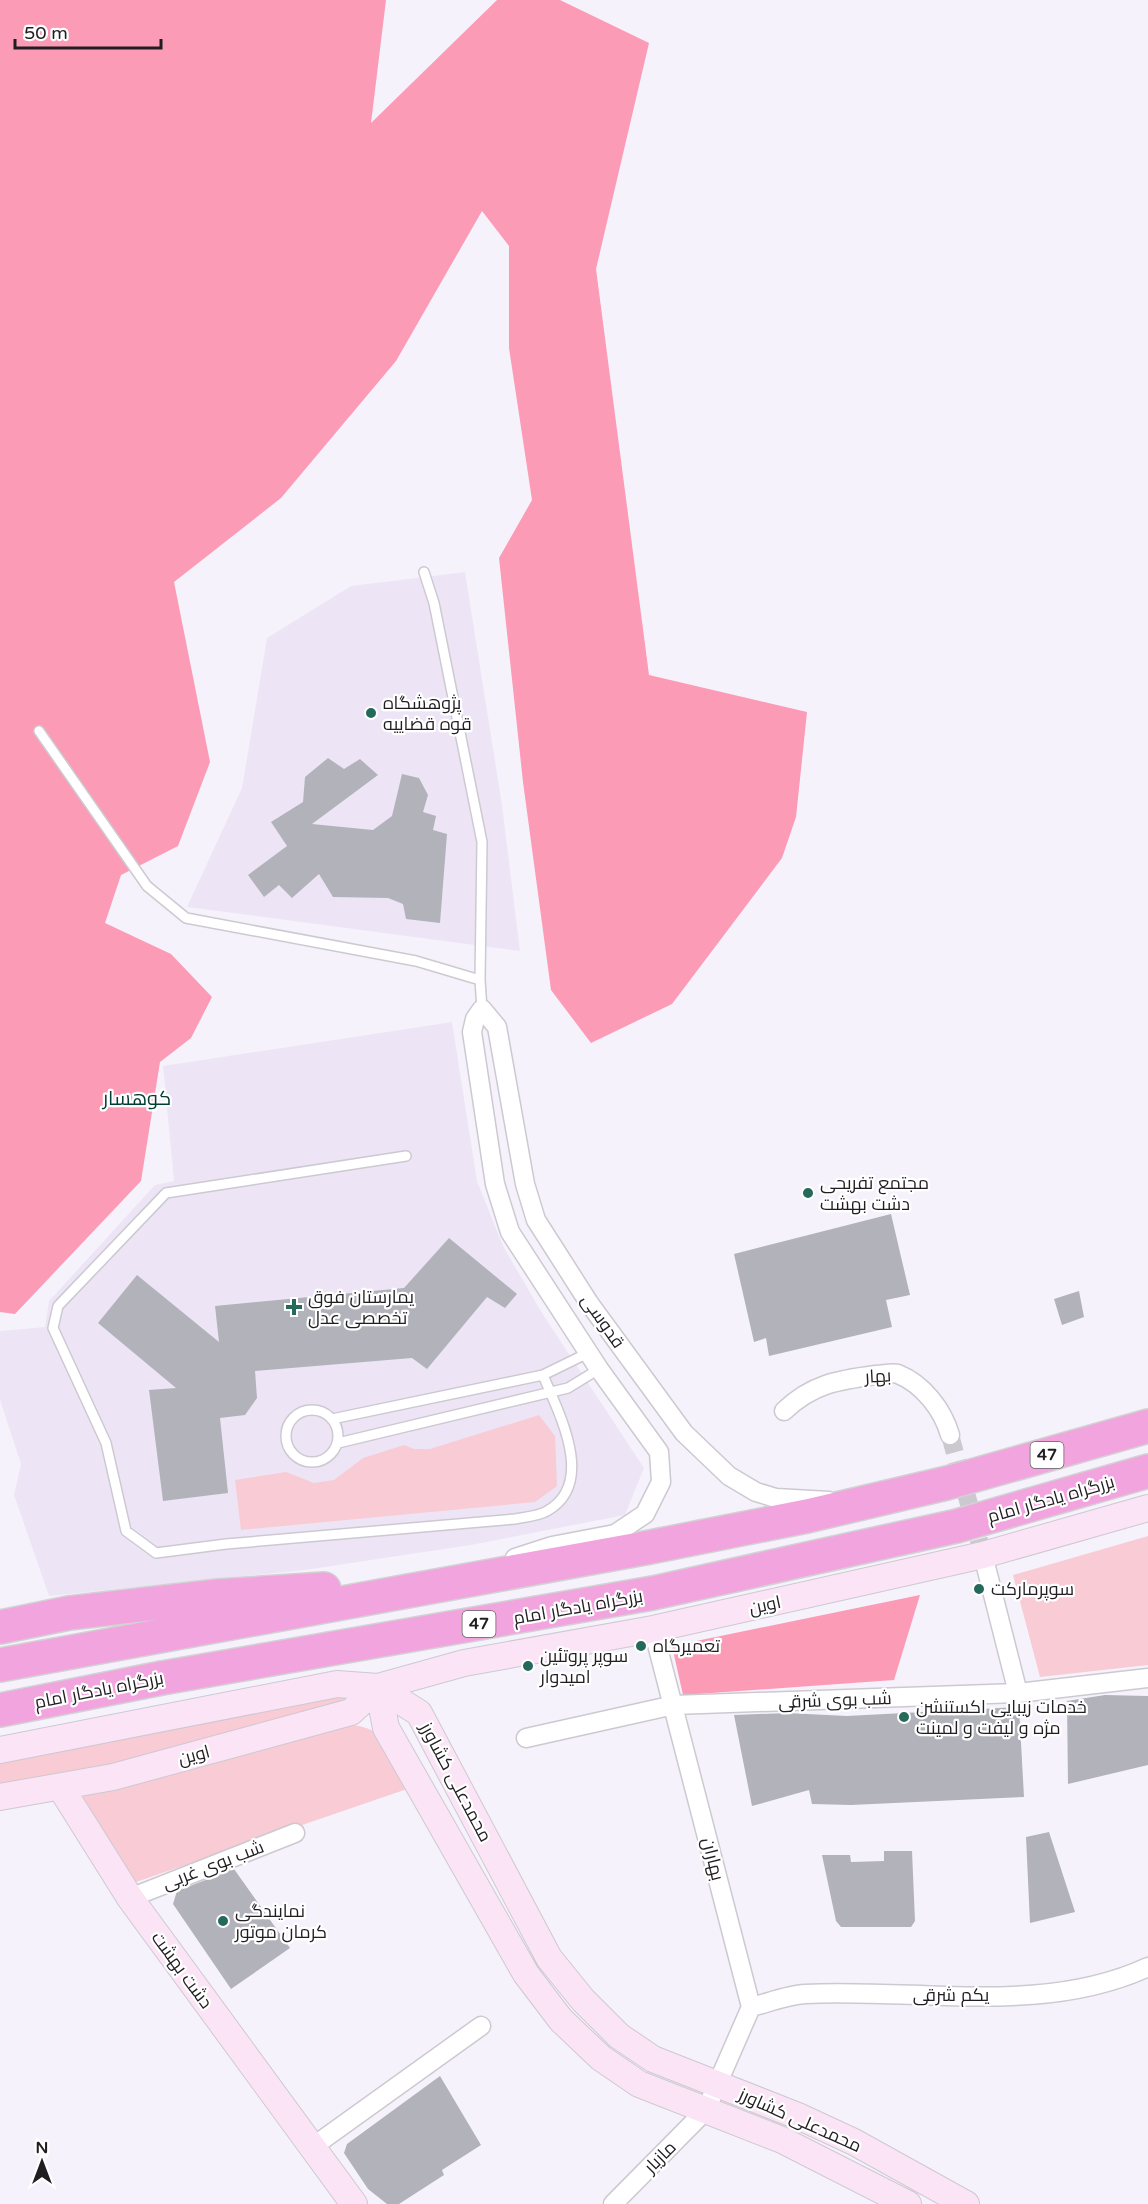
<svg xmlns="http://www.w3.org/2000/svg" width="1148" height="2204" viewBox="0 0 1148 2204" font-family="'Varela Round',Cairo,sans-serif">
	<rect width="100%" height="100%" fill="#f6f2fb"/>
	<path fill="#ede5f5" d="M465,572L502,805L520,951L187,907L242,788L267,638L351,586Z
		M452,1022L477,1181L503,1246L542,1313L644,1468L625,1515L471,1545L305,1570L49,1596L14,1495L21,1464L0,1400V1331L45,1327L49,1301L155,1185L174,1181L163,1066Z"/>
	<path fill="#f8cbd5" d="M539,1415L555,1436L557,1486L535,1502L241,1530L235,1480L286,1472L314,1483L334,1480L363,1458L404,1445L414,1449H430Z
		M1148,1536V1665L1040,1677L1013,1575Z
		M334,1696L347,1697L349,1700L92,1769L0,1785V1759Z
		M348,1725C387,1725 393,1757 410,1788L136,1882L81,1797Z"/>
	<path fill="#fb9bb5" d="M0,0H386L371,123L497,0H560L649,43L596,269L649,675L807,712L796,817L782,858L672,1004L591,1043L551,990L523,782L499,558L532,500L509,348V246L482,211L396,361L281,498L174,582L210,762L178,846L121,875L105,923L171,954L212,997L191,1038L160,1062L141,1181L15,1314L0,1312Z
		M920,1595L894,1680L683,1695L672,1646Z"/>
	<path fill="#b2b2bb" d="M328,758L344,769L360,759L378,775L312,824L373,830L392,816L402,774L419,778L428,795L423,812L436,816L433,830L447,834L440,923L406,919L403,904L388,898L333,897L319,874L292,898L279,885L264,897L248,875L287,846L271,822L303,802L305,777Z
		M891,1214L910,1295L886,1300L892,1327L769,1356L766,1338L754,1342L734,1254Z
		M449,1238L517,1294L505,1308L487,1297L427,1369L412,1358L255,1371L257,1398L245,1415L220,1418L228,1493L163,1501L149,1390L176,1388L98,1323L137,1275L219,1342L215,1306L404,1288Z
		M1079,1291L1084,1317L1062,1325L1054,1299Z
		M1105,1695L1148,1696V1765L1068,1784L1067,1701Z
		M1019,1707L1024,1797L851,1805L812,1804L809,1790L752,1806L734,1715L787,1713L847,1716Z
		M1049,1832L1075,1912L1030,1923L1026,1837Z
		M884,1851H912L915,1921L911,1927H841L836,1921L822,1855H850L851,1862L884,1861Z
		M234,1869L290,1948L231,1989L173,1904L177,1891Z
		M440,2076L481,2145L442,2170L444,2175L399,2204H387L368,2189L344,2153L347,2144Z"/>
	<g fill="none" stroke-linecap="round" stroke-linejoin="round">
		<path stroke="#cbc8cf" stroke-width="18" stroke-dasharray="18 9" stroke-linecap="butt" d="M950,1435L983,1555"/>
		<g stroke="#cdc9d1" stroke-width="12">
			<path id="lane" d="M424,572L434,603L482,842L480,980L482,1009
				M39,731L147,886L186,918L416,961L480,980
				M406,1156L166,1193L58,1306L53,1328L106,1443L126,1531L156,1553L226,1544L515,1519C525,1517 539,1516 547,1511C597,1483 558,1412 543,1375
				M286 1436a26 26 0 1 1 52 0a26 26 0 1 1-52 0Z
				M332,1419L543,1375L588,1353
				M338,1443L568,1388L599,1369"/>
		</g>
		<g stroke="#cdc9d1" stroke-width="21">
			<path id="street" d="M784,1411C812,1384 838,1380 876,1375C883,1375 892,1372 898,1374C923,1384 943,1410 950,1435
				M659,1452L599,1369L510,1232L495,1184L472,1032L475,1019L482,1009L497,1027L525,1184L536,1220L589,1303L684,1433L729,1476L756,1492L776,1498L829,1501
				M983,1555L1018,1693
				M515,1558L552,1546L615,1534L645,1514L661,1482L659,1452
				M526,1738L674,1705L1018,1693L1148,1678
				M130,1898L295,1833
				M751,2007C768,2003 787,1995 805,1994C918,1988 1042,2016 1148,1967
				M311,2148L481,2026
				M613,2204L706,2110L751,2007L653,1629"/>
		</g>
		<g stroke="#cdc9d1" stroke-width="28">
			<path id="secondary" d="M378,1687L419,1713L549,1958L583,2000L619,2036L653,2059L798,2116L854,2142L966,2204
				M378,1687L386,1728L526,1974L561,2020L601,2058L639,2084L782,2140L908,2204
				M0,1750L337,1684L378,1687L464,1663L653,1629L983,1555L1148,1508
				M61,1788L130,1898L354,2204
				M0,1797L113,1777L351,1712L378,1687"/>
		</g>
		<g stroke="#d2d2d3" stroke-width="36">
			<path id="highway" d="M0,1627L69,1613L218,1596L324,1589
				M0,1665L645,1548L807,1516L947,1483L1148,1426
				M0,1710L162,1678L653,1593L957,1526L1148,1471"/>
		</g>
		<use href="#lane" stroke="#fff" stroke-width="9"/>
		<use href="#street" stroke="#fff" stroke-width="18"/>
		<use href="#secondary" stroke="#fbe4f5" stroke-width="26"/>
		<use href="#highway" stroke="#f1a4de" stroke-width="33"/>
	</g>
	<g fill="#25695b" stroke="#fff" stroke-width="2">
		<circle cx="371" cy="713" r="6"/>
		<circle cx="808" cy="1193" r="6"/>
		<path d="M291 1298h6v6h6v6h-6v6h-6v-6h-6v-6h6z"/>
		<circle cx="979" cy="1589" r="6"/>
		<circle cx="641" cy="1646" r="6"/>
		<circle cx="528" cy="1666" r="6"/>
		<circle cx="904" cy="1717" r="6"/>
		<circle cx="223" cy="1921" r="6"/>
	</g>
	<g text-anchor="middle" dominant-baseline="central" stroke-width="4.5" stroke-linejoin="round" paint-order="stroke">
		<g fill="#fff" stroke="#636264" stroke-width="1.5">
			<rect x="1030.5" y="1442" width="33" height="26" rx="4.5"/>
			<rect x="462.5" y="1611" width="33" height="26" rx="4.5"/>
		</g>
		<g font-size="16" font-weight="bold" fill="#201e21">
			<text x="1047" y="1455">47</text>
			<text x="479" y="1624">47</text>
		</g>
		<g font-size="18" fill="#201e21" stroke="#fff" text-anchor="start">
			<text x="383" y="703">پژوهشگاه<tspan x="383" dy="21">قوه قضاییه</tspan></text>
			<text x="820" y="1183">مجتمع تفریحی<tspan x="820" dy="21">دشت بهشت</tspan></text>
			<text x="308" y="1297">یمارستان فوق<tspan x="308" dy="21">تخصصی عدل</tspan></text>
			<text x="991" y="1589">سوپرمارکت</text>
			<text x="653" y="1646">تعمیرگاه</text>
			<text x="540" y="1656">سوپر پروتئین<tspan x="540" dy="21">امیدوار</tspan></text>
			<text x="916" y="1707">خدمات زیبایی اکستنشن<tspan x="916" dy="21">مژه و لیفت و لمینت</tspan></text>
			<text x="235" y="1911">نمایندگی<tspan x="235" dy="21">کرمان موتور</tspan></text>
		</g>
		<g font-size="18" fill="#201e21" stroke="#fff">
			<text transform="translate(603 1321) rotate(55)">قدوسی</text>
			<text transform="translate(878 1376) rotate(-3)">بهار</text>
			<text transform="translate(1051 1499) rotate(-16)">بزرگراه یادگار امام</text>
			<text transform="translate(765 1605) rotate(-12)">اوین</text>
			<text transform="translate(578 1607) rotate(-10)">بزرگراه یادگار امام</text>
			<text transform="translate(99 1690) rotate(-11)">بزرگراه یادگار امام</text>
			<text transform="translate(835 1700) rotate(-2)">شب بوی شرقی</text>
			<text transform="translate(194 1755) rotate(-15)">اوین</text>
			<text transform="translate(456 1782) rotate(62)">محمدعلی کشاورز</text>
			<text transform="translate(713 1859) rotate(76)">بهاران</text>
			<text transform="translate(213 1865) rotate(-21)">شب بوی غربی</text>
			<text transform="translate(182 1970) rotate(54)">دشت بهشت</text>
			<text x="951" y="1995">یکم شرقی</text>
			<text transform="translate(800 2120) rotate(24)">محمدعلی کشاورز</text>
			<text transform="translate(660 2157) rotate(-45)">مازیار</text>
		</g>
		<g font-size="20" fill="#003d33" stroke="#fff">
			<text x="137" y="1099">کوهسار</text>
		</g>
	</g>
	<g transform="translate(42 2162)" stroke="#ffffff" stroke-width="4.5" paint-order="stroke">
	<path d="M0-4.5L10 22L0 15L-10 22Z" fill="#201e21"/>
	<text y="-9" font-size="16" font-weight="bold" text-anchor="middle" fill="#201e21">N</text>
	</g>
	<path d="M15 39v9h146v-9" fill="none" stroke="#201e21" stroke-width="3"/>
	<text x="24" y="39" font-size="18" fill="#201e21" stroke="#ffffff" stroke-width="4.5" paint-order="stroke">50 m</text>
</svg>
